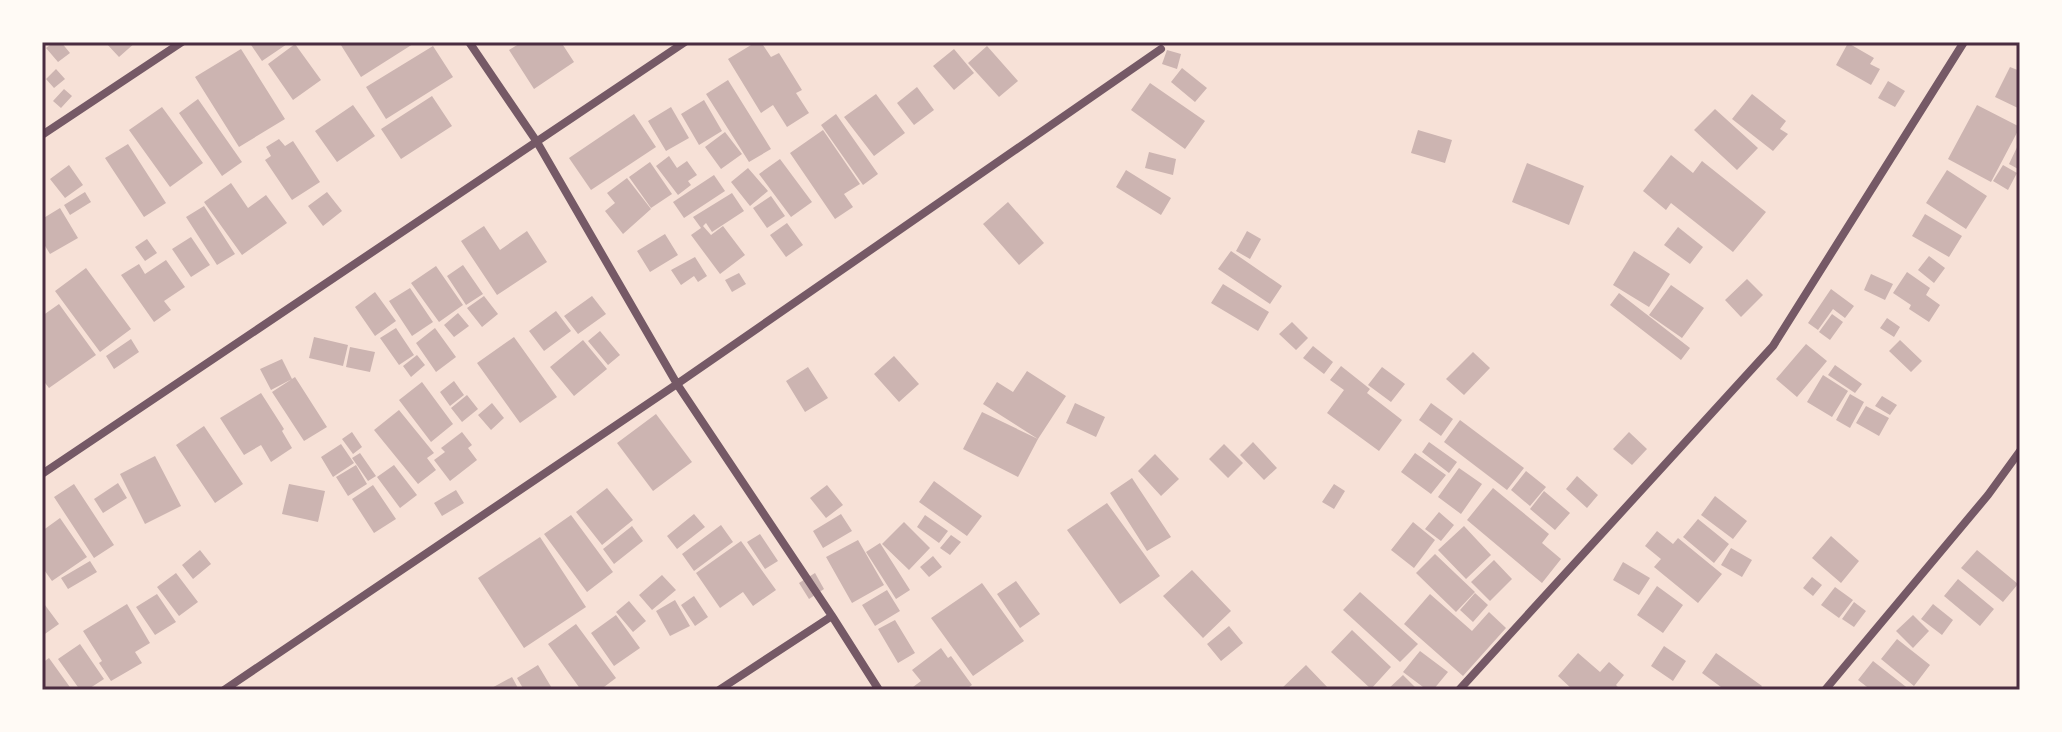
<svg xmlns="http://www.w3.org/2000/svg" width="2062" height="732" viewBox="0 0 2062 732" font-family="'PT Serif',serif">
	<rect width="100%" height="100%" fill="#f7e1d7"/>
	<path fill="#ccb4b1" d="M54,42H61L70,53L58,62L46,48Z
		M105,42H136L119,57Z
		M249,42H290L262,61Z
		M339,42H411L413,44L361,77Z
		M522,42H561L574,62L534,89L509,50Z
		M756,42H761L771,57L779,53L802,90L796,93L809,113L787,127L773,105L761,113L728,59Z
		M1848,43L1874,58L1870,64L1880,69L1871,85L1836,65Z
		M295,44L321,80L293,100L268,64Z
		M433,46L453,77L386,119L366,87Z
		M987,46L1018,81L999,97L968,63Z
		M241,49L285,119L239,147L195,77Z
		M954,49L974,73L954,90L933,66Z
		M1167,50L1181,54L1177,69L1162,64Z
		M2010,67L2020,71V109L1995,97Z
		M1182,68L1207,88L1195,102L1171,82Z
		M56,69L65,79L54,88L46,79Z
		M728,80L771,149L749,162L706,94Z
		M1888,81L1905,91L1895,107L1878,98Z
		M1150,83L1205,121L1185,149L1131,110Z
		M917,87L934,110L914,125L897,103Z
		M64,89L72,96L61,108L53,101Z
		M876,94L905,133L874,156L844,117Z
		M1752,94L1786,121L1780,129L1788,134L1773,151L1732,119Z
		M432,96L452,126L401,159L381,129Z
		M198,99L242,162L222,176L179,113Z
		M704,100L722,131L699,145L681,114Z
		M353,105L375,136L337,162L315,131Z
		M1977,105L2020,127L1991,182L1948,159Z
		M162,107L203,163L170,187L129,130Z
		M671,107L689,138L666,151L648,121Z
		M1715,109L1758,148L1737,170L1694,130Z
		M634,114L656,147L591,190L569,158Z
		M836,114L878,174L863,185L821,125Z
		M823,130L860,184L844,194L853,207L835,219L790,153Z
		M1418,130L1452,140L1445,163L1411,153Z
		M725,132L742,154L721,169L705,147Z
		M279,139L285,146L293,141L320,182L292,200L265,160L271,156L266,147Z
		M2020,141V170L2009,164Z
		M128,144L166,203L144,217L105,158Z
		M1149,152L1176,159L1173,175L1145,168Z
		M1671,155L1693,173L1702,161L1766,212L1733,252L1671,203L1666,210L1643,191Z
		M669,156L677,168L687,161L697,175L688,181L691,185L678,195L656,166Z
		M780,159L812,202L791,217L759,174Z
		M650,162L672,194L651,208L629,177Z
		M1527,163L1584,186L1569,225L1512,202Z
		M69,165L83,185L65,198L50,179Z
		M2003,165L2017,173L2008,190L1993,181Z
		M748,168L768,191L750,206L731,182Z
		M1126,170L1171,198L1161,215L1116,187Z
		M1947,170L1987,196L1966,229L1926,203Z
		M714,175L725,191L684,218L673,202Z
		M627,178L651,209L623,234L605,211L615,203L607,193Z
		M231,183L248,208L266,195L287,223L242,255L204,202Z
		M85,192L91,202L70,215L64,205Z
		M327,192L342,211L323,226L308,206Z
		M732,193L744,211L712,232L706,223L703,226L711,235L723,226L745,255L720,274L691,235L701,228L693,217Z
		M771,196L785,216L767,228L753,208Z
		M1008,202L1044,243L1019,265L983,224Z
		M204,206L235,254L217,265L186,217Z
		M60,208L78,238L50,254L42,241V219Z
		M1925,214L1962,236L1949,257L1912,236Z
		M787,223L803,245L786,257L770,235Z
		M484,226L500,250L527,231L547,262L497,295L461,241Z
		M1678,227L1703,247L1690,264L1664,245Z
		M1247,231L1261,239L1250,259L1236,251Z
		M665,234L678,255L650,272L637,251Z
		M191,237L210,265L191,277L172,249Z
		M147,239L157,253L145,261L135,247Z
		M1231,251L1282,286L1270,304L1218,269Z
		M1634,251L1670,274L1649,307L1613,285Z
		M1929,256L1945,268L1934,283L1918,270Z
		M695,257L707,276L698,282L694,276L681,285L671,270Z
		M166,260L185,287L164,301L171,310L154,322L121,275L139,264L145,274Z
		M463,265L483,294L466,305L447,276Z
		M436,266L463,305L439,322L411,283Z
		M86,268L131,329L100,352L55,291Z
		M1907,272L1930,288L1926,295L1940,305L1929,322L1909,309L1911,305L1893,293Z
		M739,273L746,284L732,292L725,280Z
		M1871,274L1893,284L1885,300L1864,290Z
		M1747,279L1763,295L1741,317L1725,300Z
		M1223,284L1269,312L1258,331L1211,303Z
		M1671,285L1704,308L1682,338L1649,315Z
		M410,288L433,322L412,336L389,301Z
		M1831,289L1854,306L1845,318L1833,309L1818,330L1808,323Z
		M375,292L396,321L375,336L355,307Z
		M1619,293L1690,348L1681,360L1610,305Z
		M484,296L498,314L482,327L467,308Z
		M592,296L606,314L578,334L564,316Z
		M59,304L96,355L49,388L42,379V316Z
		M556,311L571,331L544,351L529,331Z
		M458,313L469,326L454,337L444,325Z
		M1832,314L1843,322L1830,340L1819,332Z
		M1887,318L1900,327L1894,337L1880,328Z
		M1292,322L1308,338L1296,350L1279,334Z
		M396,328L414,355L399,365L380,338Z
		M435,328L456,357L436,372L416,343Z
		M600,331L620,355L608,365L588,341Z
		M314,337L348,345L343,366L309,358Z
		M514,337L557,397L520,423L477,363Z
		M131,339L139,352L114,369L106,356Z
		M583,340L607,369L574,396L550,367Z
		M1900,340L1922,361L1911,372L1889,351Z
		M1806,344L1827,361L1797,397L1776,379Z
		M1313,346L1333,362L1324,374L1303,358Z
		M350,347L375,352L370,372L346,367Z
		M1473,352L1490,368L1464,395L1446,379Z
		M417,355L425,365L411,377L403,366Z
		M894,356L919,384L899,402L874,374Z
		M282,359L292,379L271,390L260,369Z
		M1835,365L1862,384L1855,393L1828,375Z
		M1341,366L1370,389L1367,393L1402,420L1379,451L1327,413L1344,390L1330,380Z
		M808,367L828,398L805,412L786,381Z
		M1382,367L1405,384L1391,402L1368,385Z
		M1027,371L1066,396L1038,439L983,404L997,382L1013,392Z
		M1823,375L1848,391L1832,417L1807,402Z
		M295,377L327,427L304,441L272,392Z
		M454,381L464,395L450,406L440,392Z
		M422,382L453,424L431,442L399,400Z
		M261,393L284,429L282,431L292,448L271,462L261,445L244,455L220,418Z
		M1850,394L1864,402L1850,428L1836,420Z
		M467,395L478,409L462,422L451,408Z
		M1882,396L1897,405L1890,415L1875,406Z
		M492,403L504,418L491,430L478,415Z
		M1075,403L1105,417L1096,437L1066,423Z
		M1431,403L1453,419L1441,436L1419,420Z
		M1866,406L1889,418L1879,436L1856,423Z
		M399,410L434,453L427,458L436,470L418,484L374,430Z
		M982,412L1038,439L1018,477L963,449Z
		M656,414L692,462L653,491L617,443Z
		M1460,420L1524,468L1507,490L1444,442Z
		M204,426L243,484L215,503L176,445Z
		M352,432L362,447L353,454L342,439Z
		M462,432L472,445L468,448L477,460L450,481L434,460L445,452L441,448Z
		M1629,432L1647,449L1632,465L1613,449Z
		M1253,442L1277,468L1264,480L1240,455Z
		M1429,442L1457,462L1449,473L1422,452Z
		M341,444L354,463L333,477L321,457Z
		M1224,444L1243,463L1228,478L1209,459Z
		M360,453L376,476L368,481L352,458Z
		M1415,453L1446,475L1431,494L1401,472Z
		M1155,454L1179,479L1161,496L1138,471Z
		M155,456L181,506L145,524L120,474Z
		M356,465L367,484L348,496L336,477Z
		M394,465L417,495L400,508L377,477Z
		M1459,468L1482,484L1461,514L1438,497Z
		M1526,471L1546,487L1530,506L1511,490Z
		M1577,476L1598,495L1587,508L1566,489Z
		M1132,478L1171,537L1147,551L1110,493Z
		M934,481L982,516L967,536L919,502Z
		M118,483L127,498L103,513L94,499Z
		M74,484L114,545L94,558L54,497Z
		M289,484L325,491L318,522L282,514Z
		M1334,484L1345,491L1334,509L1322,502Z
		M373,485L396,519L374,533L352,499Z
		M827,485L843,505L826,518L810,498Z
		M607,488L633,520L602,545L576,512Z
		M1493,488L1549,534L1542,543L1561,559L1542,583L1467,520Z
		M456,490L464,503L442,516L434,503Z
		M1544,491L1570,513L1555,530L1530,509Z
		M1715,496L1747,521L1733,539L1701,515Z
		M1107,503L1160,576L1120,604L1067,530Z
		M1439,512L1454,525L1441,541L1425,529Z
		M694,514L705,527L677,549L667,536Z
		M841,514L852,531L823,548L813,531Z
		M571,515L613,572L587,592L544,534Z
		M925,515L948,531L939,543L917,527Z
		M60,518L87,557L52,581L42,567V531Z
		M1698,519L1729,544L1714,563L1683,537Z
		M904,522L930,548L909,570L882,544Z
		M1413,522L1435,540L1414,568L1391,550Z
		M721,525L733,542L694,571L682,554Z
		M632,526L643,541L614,564L603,549Z
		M1464,526L1491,555L1466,579L1438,550Z
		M1657,531L1673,544L1678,538L1722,574L1698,603L1654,567L1661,559L1645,546Z
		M760,534L778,561L765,569L747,542Z
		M951,535L961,542L950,555L940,548Z
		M1831,536L1859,561L1841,583L1812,558Z
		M540,537L586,607L524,648L478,578Z
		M858,540L884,585L852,603L826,557Z
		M741,541L776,590L753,606L743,592L720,608L696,573Z
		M880,543L910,590L896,599L866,552Z
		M1731,548L1752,560L1742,577L1721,565Z
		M200,550L211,564L193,579L182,565Z
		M1977,550L2018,584L2003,602L1961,568Z
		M1435,554L1475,592L1456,612L1416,573Z
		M933,556L942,567L929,577L920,567Z
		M1494,560L1512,579L1490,601L1471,582Z
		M90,561L97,572L68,589L61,578Z
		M1623,562L1650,578L1639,595L1613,580Z
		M1192,570L1231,611L1203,638L1163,596Z
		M176,573L198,602L179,616L157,587Z
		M815,573L824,589L809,599L799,583Z
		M662,575L676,590L652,610L639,595Z
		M1812,577L1822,585L1813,596L1803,588Z
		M1958,579L1994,609L1980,626L1944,596Z
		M1016,581L1040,614L1020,628L997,594Z
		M982,583L1024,641L973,676L931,618Z
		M1657,586L1683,605L1663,633L1637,615Z
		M1835,587L1853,600L1839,618L1821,605Z
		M887,590L900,611L875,626L862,605Z
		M1360,592L1418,644L1400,662L1343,610Z
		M1475,593L1488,605L1473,622L1460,610Z
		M157,594L176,622L155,635L136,607Z
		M1430,594L1472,631L1489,612L1506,628L1463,676L1404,624Z
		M694,596L708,617L695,626L681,605Z
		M675,600L690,626L670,636L656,611Z
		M42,601L59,624L42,636Z
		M629,601L646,621L633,632L616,612Z
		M1854,602L1866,611L1854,627L1842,619Z
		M127,604L150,643L135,652L142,663L111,681L99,663L102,661L83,631Z
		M1933,604L1953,620L1942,635L1921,619Z
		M616,615L640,648L614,666L591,633Z
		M1913,615L1929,631L1913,648L1896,631Z
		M895,620L915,653L898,663L878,629Z
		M576,624L616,678L600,690H581L548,644Z
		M1229,626L1243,643L1221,661L1207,644Z
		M1352,630L1391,667L1371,689L1331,652Z
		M1897,639L1930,665L1914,686L1881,659Z
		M80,644L104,679L87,690H80L58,659Z
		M1664,646L1686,661L1673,681L1651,666Z
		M941,648L948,658L951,656L972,685L965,690H909L921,681L912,670Z
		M1420,651L1448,672L1433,690H1427L1403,672Z
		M1578,653L1600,672L1609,662L1624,675L1616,685L1621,690H1573L1558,676Z
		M1716,653L1762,686L1759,690H1725L1702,673Z
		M49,658L72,690H42V663Z
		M1873,661L1910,690H1871L1858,680Z
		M538,665L553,690H524L517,678Z
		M1306,665L1330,690H1280Z
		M1403,675L1418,690H1387Z
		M512,677L519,690H488Z"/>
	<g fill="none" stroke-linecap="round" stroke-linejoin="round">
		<path stroke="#755966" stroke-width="8" d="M469,42L537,142L677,384L832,616L879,690
			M42,135L182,42
			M42,474L685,42
			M224,690L677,384L1161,49
			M719,690L832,616
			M1459,690L1773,346L1964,42
			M1825,690L1988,495L2020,451"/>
	</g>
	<rect width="2062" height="732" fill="none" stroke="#fffaf5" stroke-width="88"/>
	<rect x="44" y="44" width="1974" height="644" fill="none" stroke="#4a2c40" stroke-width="3"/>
</svg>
